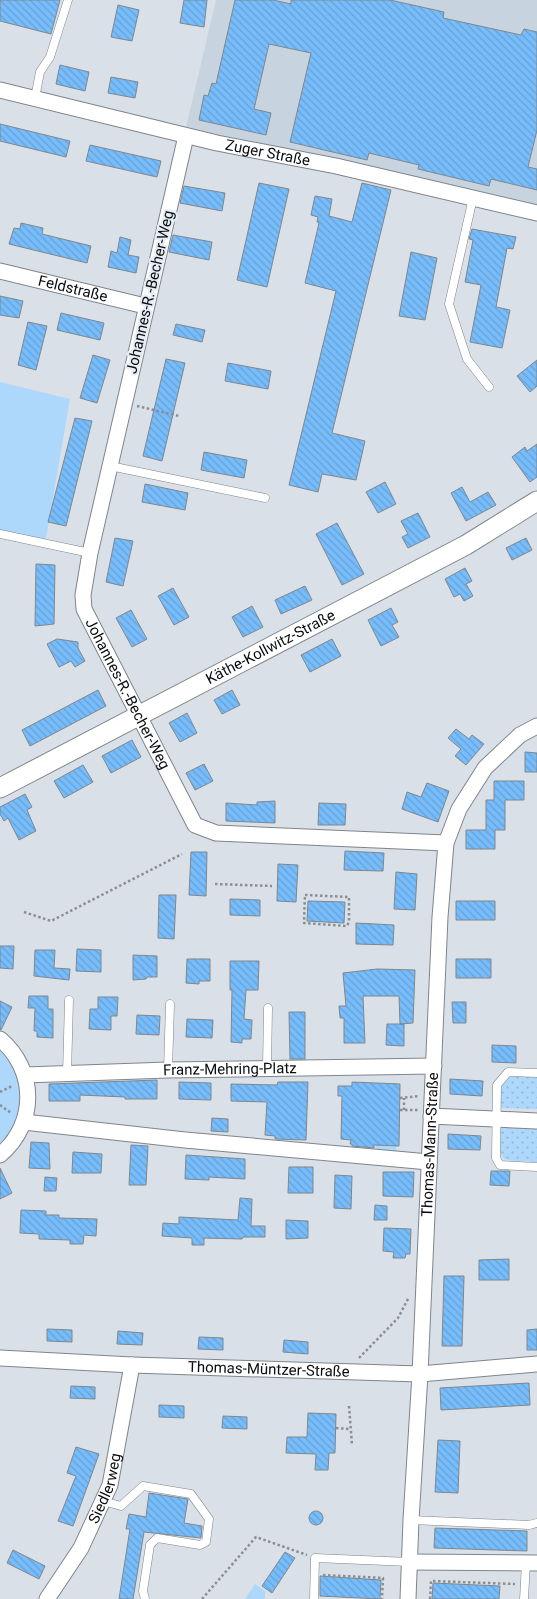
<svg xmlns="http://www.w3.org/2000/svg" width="537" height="1599" viewBox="0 0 537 1599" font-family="Roboto,sans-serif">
	<defs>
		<pattern id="grass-dots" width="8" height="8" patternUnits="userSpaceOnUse" patternTransform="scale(1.25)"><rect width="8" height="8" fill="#aed7fc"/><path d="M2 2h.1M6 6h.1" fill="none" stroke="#94b7d7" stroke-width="1.8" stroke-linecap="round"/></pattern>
		<pattern id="building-back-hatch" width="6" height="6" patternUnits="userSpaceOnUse" patternTransform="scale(1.25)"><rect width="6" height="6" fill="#77bdfb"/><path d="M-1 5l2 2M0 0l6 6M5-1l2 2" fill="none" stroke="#66a1d6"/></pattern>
	</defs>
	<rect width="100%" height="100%" fill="#d9e0e7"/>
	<path fill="#c7d4e0" d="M216,0H537V209L186,127Z"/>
	<path fill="url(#grass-dots)" d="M516,1075L537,1076V1109L501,1108C501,1093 498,1079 516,1075Z
		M500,1126L537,1128V1162C500,1160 499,1166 500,1126Z"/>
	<path fill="#aed7fc" d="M0,382L70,399L45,544L0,534Z
		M0,1046L12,1061L21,1091L19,1112L15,1122L10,1132L0,1143Z
		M376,1144L396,1145L397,1154L375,1152Z
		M255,1584L265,1591V1599H245Z"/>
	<path fill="url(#building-back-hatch)" stroke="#80868c" d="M0,0H60L51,34L0,21Z
		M184,0H207L204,27L180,23Z
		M235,0H273L291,4V0H390L444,12L443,18L521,35L524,29L537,32V130L528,167L537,169V190L491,179L489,186L418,169L419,165L369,153L367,160L290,142L311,53L269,44L254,109L271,113L266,135L199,120L204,95L208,96L212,83L216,84Z
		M118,5L139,10L132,41L111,37Z
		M60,65L89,72L85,91L56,84Z
		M111,77L138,82L135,98L108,93Z
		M0,124L70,141L66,157L0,141Z
		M90,145L161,161L157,177L86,161Z
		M259,183L289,189L267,287L237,280Z
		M362,183L391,190L332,433L365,441L356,480L322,474L318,492L289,485L336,291L305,283L319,223L317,222L318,217L311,215L315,196L332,199L329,216L352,222Z
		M184,186L225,193L222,211L180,203Z
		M21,223L43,228L42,234L91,246L87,263L9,244L14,228L20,229Z
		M472,229L516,237L513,249L507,248L496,307L510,310L502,348L470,342L481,285L465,282L473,240L469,239Z
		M173,235L212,242L209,260L169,252Z
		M120,237L131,240L128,255L139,257L136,273L108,267L111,251L117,253Z
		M411,252L437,258L425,320L399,316Z
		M0,296L23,301L19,318L0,315Z
		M61,313L104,323L100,340L57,330Z
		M28,322L47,326L36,370L18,365Z
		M176,324L205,330L202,342L173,335Z
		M93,355L110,360L97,403L80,398Z
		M166,359L185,363L162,461L143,456Z
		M537,360V386L530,392L517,376Z
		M228,363L271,371L268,389L225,381Z
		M75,418L92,421L66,526L48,522Z
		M537,444V477L530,482L512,457L525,447L527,451Z
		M204,452L247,460L244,478L201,470Z
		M385,482L396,504L378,513L366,492Z
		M145,484L188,493L185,510L142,502Z
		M462,487L470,502L488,492L496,505L466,521L451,493Z
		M418,513L430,537L408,548L402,537L408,534L401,521Z
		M337,523L364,574L342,585L316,534Z
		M115,538L133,541L123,586L106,582Z
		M526,538L532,550L512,560L506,548Z
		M36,564L55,565L54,624L35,626Z
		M465,568L472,581L466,584L473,596L464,601L460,594L454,597L445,579Z
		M305,586L312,600L281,614L275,600Z
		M173,588L189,617L174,625L158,596Z
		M252,606L263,627L243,637L232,617Z
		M391,608L398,622L392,625L399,637L381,646L368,620Z
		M131,610L147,639L132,647L116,618Z
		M57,639L78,642V648L85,661L75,667L71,661L59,667L47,644Z
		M332,639L341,656L310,672L301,655Z
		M98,690L106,706L30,746L22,730Z
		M232,690L240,705L222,714L214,700Z
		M187,713L197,733L180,742L169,723Z
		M456,729L469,739L472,735L484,744L466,765L455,756L461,749L448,738Z
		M132,740L141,757L111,773L102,756Z
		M525,752L537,753V772H525Z
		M204,764L213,781L195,790L186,773Z
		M83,765L93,782L64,798L54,781Z
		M494,781H524V800H505V830H495V849H466V830H486V800H494Z
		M427,783L449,791L438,822L402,809L407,792L421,797Z
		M25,794L32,807L27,810L36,831L19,840L8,818L4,821L0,814V807Z
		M275,801V823L226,821V803L257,805V802Z
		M319,803L346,804L345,825H318Z
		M345,851L384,853L383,871L344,870Z
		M191,852H207L206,896L189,895Z
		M278,864L298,865L296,902L277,901Z
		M396,872L417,874L415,910L394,909Z
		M159,895H176L174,939L158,938Z
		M230,899L260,900V916L230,915Z
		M308,901L345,902L344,923L307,921Z
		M456,901H495V920H456Z
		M356,923L394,925L393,945L356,944Z
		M0,946H14L13,969L0,968Z
		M77,949L101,950V972L76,971Z
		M35,950H55L54,968L70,969L69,980L34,976Z
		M133,955L157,956V977H147L146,979L133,980Z
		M187,959H210V981H199V984L186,983Z
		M456,959H491V978H456Z
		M230,961H259L258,990H246L244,1019L252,1020L251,1039H242V1043L231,1042L232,990H230Z
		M377,969L415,970L413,1023L400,1024L399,996H363L365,1043H344V1018H340L339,1006H346L343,973Z
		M29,996H48V1009H53V1038L37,1037V1031H34L35,1008H28Z
		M98,997H118L117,1016H111V1030L89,1029L90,1009H98Z
		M0,1001L12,1007L1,1030H0Z
		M452,1002H466V1023H453Z
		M289,1012H305V1059H290Z
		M137,1015L160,1016L159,1035L136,1034Z
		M187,1019L213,1020L212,1038L186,1037Z
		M387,1024H404V1046L386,1045Z
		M492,1045L516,1046V1063L492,1062Z
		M450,1079L483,1081L482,1096L450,1094Z
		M157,1080V1099H125V1097L80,1095V1101H49V1084Z
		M179,1082L211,1083V1100L179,1099Z
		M278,1082H308L306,1140L275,1139V1136L265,1135L267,1102L231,1101V1084L277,1085Z
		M352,1082L400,1084L399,1146L374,1145V1148L352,1146V1144H350L351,1140L341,1139L342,1096H338V1086H352Z
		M212,1118L228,1119V1132L211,1131Z
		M448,1134L481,1136L480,1150L448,1149Z
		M31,1142L49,1143L50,1169L29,1168Z
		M131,1145L148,1146L146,1185H129Z
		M73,1152L102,1154L101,1173H72Z
		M186,1155L245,1159V1179L209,1177V1180L185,1179Z
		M289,1167H313V1193H288Z
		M0,1168L12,1193L0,1199Z
		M491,1171H510L509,1186L490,1185Z
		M383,1172H414L413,1197L383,1196Z
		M335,1175L352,1176L351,1209L334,1208Z
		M45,1177L57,1178L56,1191H44Z
		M240,1198L252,1199L251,1226H265V1237H243L242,1239L204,1238V1245H192V1238L162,1236L163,1223L179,1224V1217L238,1220Z
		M375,1205L387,1206V1220H374Z
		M21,1210L46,1211V1215H59V1218L97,1219L96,1236L84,1235L83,1244H70V1240L39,1239V1234L20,1233Z
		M286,1220L308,1221V1238L286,1239Z
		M384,1228L411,1229L410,1254H406L405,1258H393L394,1252L383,1251Z
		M509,1259V1280H479V1260Z
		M444,1276H464L462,1346H442Z
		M47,1329L72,1330V1342L47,1341Z
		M537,1329V1350H527V1330Z
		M118,1331L143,1333L142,1345L117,1344Z
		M199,1337L223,1338V1350L198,1349Z
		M284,1340L308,1342V1354L283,1352Z
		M529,1383L530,1405L441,1410L440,1388Z
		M71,1386L95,1387V1399L70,1398Z
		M159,1405L184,1406V1418L159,1417Z
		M308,1413L336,1414L335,1453H329L328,1470H315L316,1454L286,1453L287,1437H307Z
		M223,1416L247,1417V1429L222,1428Z
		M438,1440L460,1441L458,1493L435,1492Z
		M76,1447L99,1454L73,1526L58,1521L76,1476L67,1473Z
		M149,1493L188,1499L184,1523L202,1526L201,1538L144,1532L133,1599H119L130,1529H126L129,1514L146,1517Z
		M309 1518a7 7 0 1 1 14 0a7 7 0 1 1-14 0Z
		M435,1528L527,1531V1551L434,1548Z
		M13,1550L45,1566L39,1579L7,1563Z
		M285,1552L295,1558L272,1593L262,1586Z
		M320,1576L381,1580L380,1599L320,1596Z
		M433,1583L500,1586L499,1599H432Z"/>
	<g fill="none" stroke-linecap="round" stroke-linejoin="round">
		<g stroke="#7f858b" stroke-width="9">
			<path id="service" d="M35,98L40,72L50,57L68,0
				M473,198L449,304L467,359L489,387
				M110,466L265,498
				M0,534L90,553
				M267,1068L268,1008
				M168,1070L170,1004
				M537,1073L508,1072L497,1085L496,1158L500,1165L537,1167
				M67,1074L69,1000
				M103,1501L121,1506L143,1486L191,1494L209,1519L206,1542L200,1545L157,1538L150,1545L143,1591L145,1599
				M411,1520L529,1525L537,1523
				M314,1599L315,1558L410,1562
				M524,1599L526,1563"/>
		</g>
		<g stroke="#7f858b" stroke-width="17">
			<g id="minor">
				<path id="s1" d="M0,90L217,143L336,166L537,213"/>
				<path id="s2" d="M186,136L90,553L83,595L84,609L195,825L216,833L446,843"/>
				<path id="s3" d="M0,271L145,306"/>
				<path d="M0,1039C37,1070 37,1124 0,1155"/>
				<path id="s4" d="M25,1075L168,1070L434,1066"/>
				<path d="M431,1116L537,1121"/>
				<path d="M24,1122L185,1140L429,1162"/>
				<path id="s5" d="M0,1358L132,1365L420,1374L537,1364"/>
				<path d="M410,1562L537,1563"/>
				<path id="s6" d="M47,1599L81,1548L110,1485L132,1365"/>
				<path id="s7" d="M408,1599L411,1520L420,1374L440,917L446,843L459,809L485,768L520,735L537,726"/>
			</g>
		</g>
		<g stroke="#7f858b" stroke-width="21">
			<g id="tertiary">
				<path id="s8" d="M0,788L466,545L537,501"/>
			</g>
		</g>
		<path stroke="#898e93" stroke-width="2.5" stroke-dasharray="2.5 2.5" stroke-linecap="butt" d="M137,406L179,416
			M215,884L272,886
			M305,895L349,897V922L347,926L304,923Z
			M24,912L51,921L182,854
			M0,1092L12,1086
			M400,1098L419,1096
			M0,1105L11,1113
			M400,1110H418
			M404,1110V1098
			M359,1358L398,1318L409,1297
			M349,1406L352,1445
			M336,1428L349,1429
			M323,1575L383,1578L382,1599
			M202,1599L256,1537L307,1555
			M430,1599L431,1581L515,1584"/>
		<use href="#service" stroke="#fff" stroke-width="8"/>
		<use href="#minor" stroke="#fff" stroke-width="15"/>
		<use href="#tertiary" stroke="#fff" stroke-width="19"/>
	</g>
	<g text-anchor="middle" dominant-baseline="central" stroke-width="4.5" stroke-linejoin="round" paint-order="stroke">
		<g font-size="15" fill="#0a0d0f" stroke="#e6edf4">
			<text stroke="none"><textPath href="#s1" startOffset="275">Zuger Straße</textPath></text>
			<text stroke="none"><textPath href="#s3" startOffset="75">Feldstraße</textPath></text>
			<text transform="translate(150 292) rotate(-77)">Johannes-R.-Becher-Weg</text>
			<text stroke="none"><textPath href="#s8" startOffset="305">Käthe-Kollwitz-Straße</textPath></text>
			<text stroke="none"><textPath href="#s2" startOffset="580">Johannes-R.-Becher-Weg</textPath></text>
			<text stroke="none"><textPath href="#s4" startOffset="205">Franz-Mehring-Platz</textPath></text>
			<text stroke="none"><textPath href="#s7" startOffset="455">Thomas-Mann-Straße</textPath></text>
			<text stroke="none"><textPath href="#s5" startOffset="269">Thomas-Müntzer-Straße</textPath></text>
			<text stroke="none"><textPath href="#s6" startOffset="126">Siedlerweg</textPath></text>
		</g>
	</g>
</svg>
